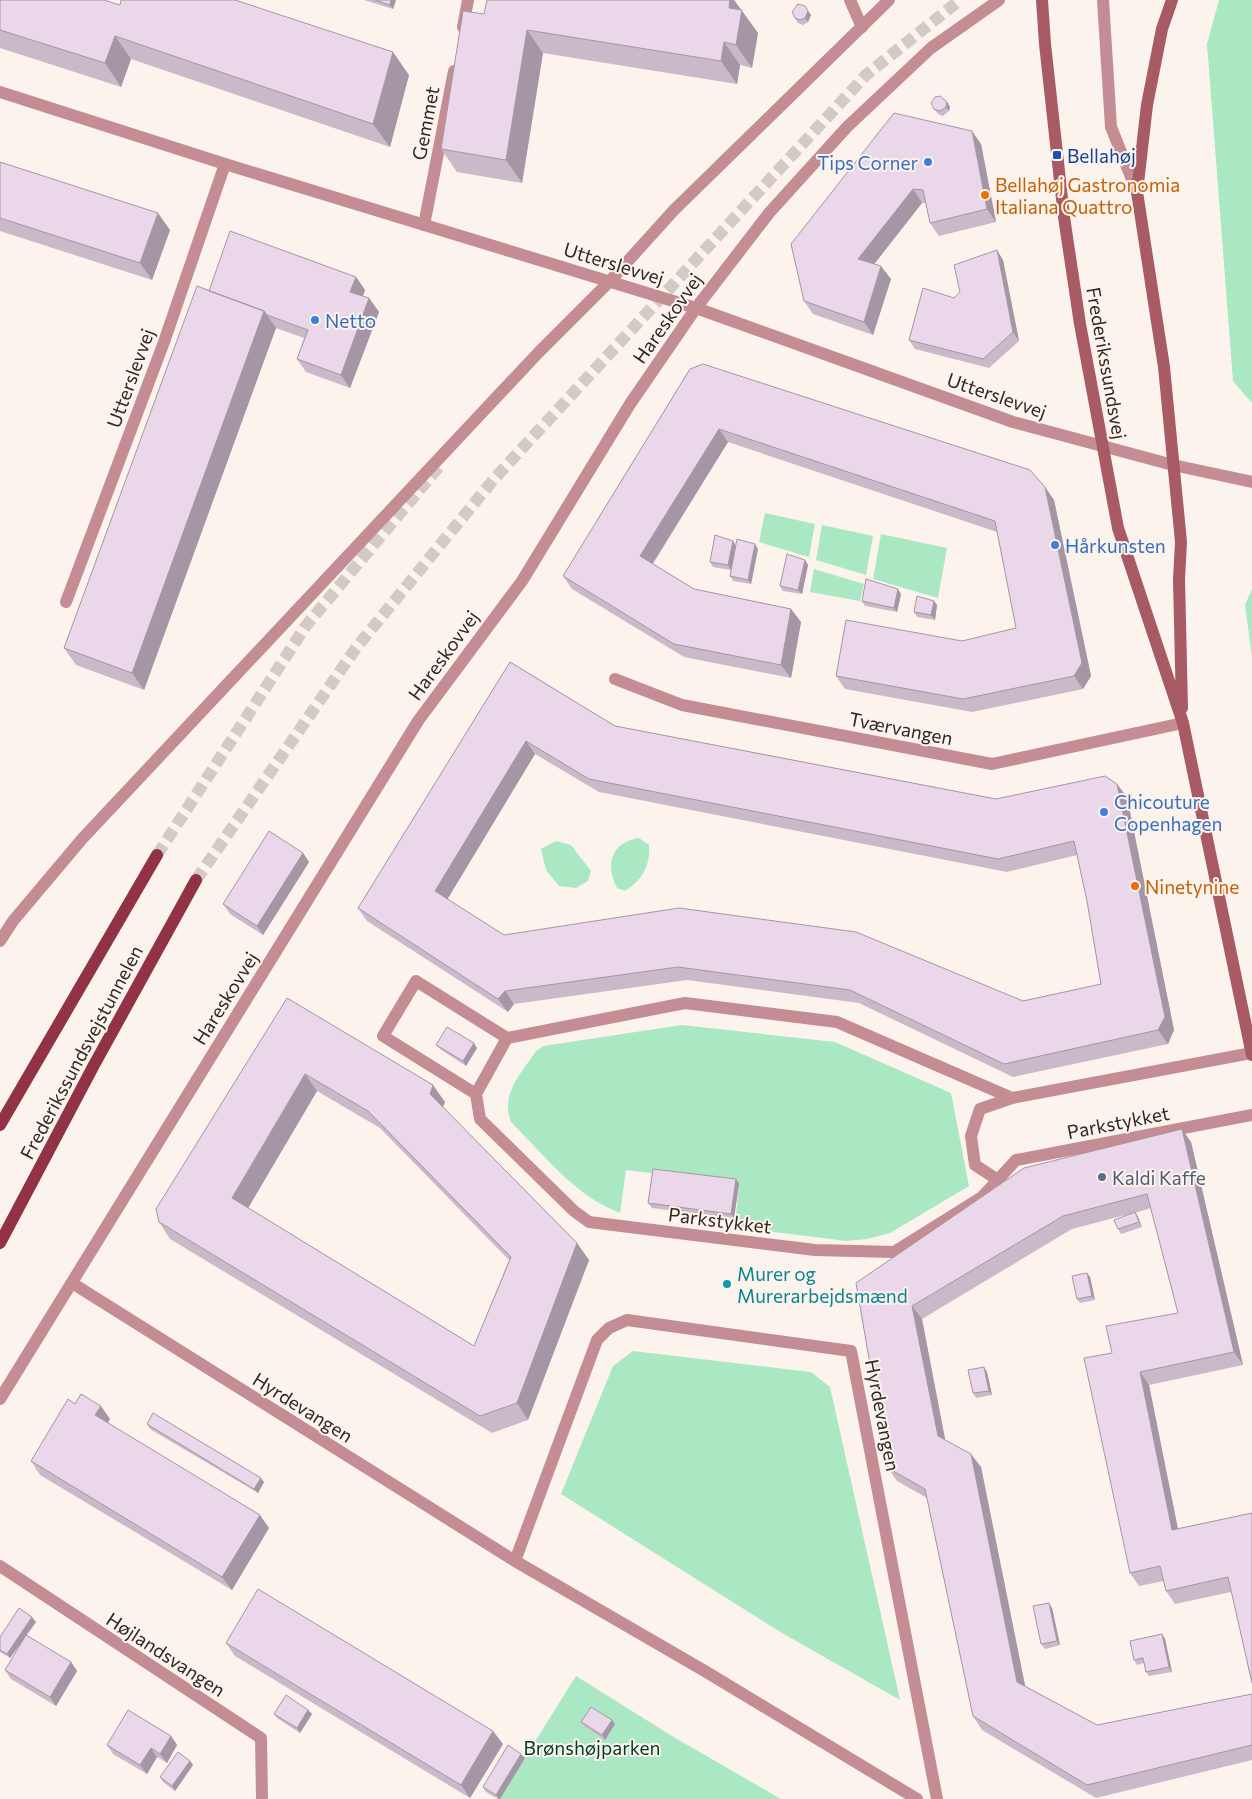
<svg xmlns="http://www.w3.org/2000/svg" width="1252" height="1799" viewBox="0 0 1252 1799" font-family="Commissioner,sans-serif">
	<rect width="100%" height="100%" fill="#fdf3ed"/>
	<path fill="#aae8c4" d="M1219,0H1252V403L1233,381L1207,44Z
		M765,513L815,524L809,557L759,542Z
		M822,525L873,536L866,575L816,560Z
		M881,534L947,548L938,598L873,579Z
		M814,569L864,584L860,601L810,592Z
		M1252,589V657L1245,605Z
		M639,838L649,845C651,865 642,880 625,891L617,888C605,865 611,842 639,838Z
		M556,841L571,845L591,871L588,881L576,888L559,886L546,870L541,849Z
		M682,1025L835,1042L951,1093L969,1186L890,1233L867,1239L846,1241L735,1227L739,1184L626,1170L620,1213C575,1196 545,1156 511,1122C500,1094 521,1074 536,1051L543,1046Z
		M633,1351L811,1372L830,1387L900,1700L782,1633L561,1494L613,1366Z
		M576,1676L672,1736L781,1799H499Z"/>
	<g fill="none" stroke-linecap="round" stroke-linejoin="round">
		<path stroke="#d4cac4" stroke-width="12" stroke-dasharray="12 6" stroke-linecap="butt" d="M157,855L305,627L442,463
			M196,880L356,648L494,479L866,75L960,0"/>
		<path stroke="#c48d93" stroke-width="12" d="M850,0L862,27
			M463,27L468,0
			M424,225L454,71
			M66,602L164,342L225,164
			M615,679L682,705L992,764L1183,723
			M1252,1053L1012,1098L837,1022L685,1003L507,1038L476,1094L480,1119L574,1211L589,1222L815,1250L894,1252L982,1197L1016,1160L1252,1115
			M476,1094L383,1036L416,981L507,1038
			M998,1180L975,1165L971,1136L980,1109L1012,1098
			M72,1283L515,1561L703,1670L917,1799
			M515,1561L597,1340L609,1328L627,1320L851,1351L937,1799
			M0,1566L261,1738L262,1799"/>
		<path stroke="#c48d93" stroke-width="12" d="M1103,0L1111,127L1137,192
			M0,92L225,164L696,308L1013,422L1173,465L1252,482
			M0,941L13,921L82,839L538,353L609,282L674,210L889,0
			M0,1399L418,721L522,581L630,404L696,308L769,213L847,127L931,48L999,0"/>
		<path stroke="#a85a65" stroke-width="12" d="M1042,0L1045,44L1064,217L1080,324L1118,528L1183,723L1252,1055
			M1172,0L1162,29L1147,105L1137,192L1164,367L1181,542L1179,579L1182,708"/>
		<path stroke="#913245" stroke-width="12" d="M0,1125L157,855
			M0,1243L94,1065L196,880"/>
	</g>
	<path fill="#cab9c9" fill-rule="evenodd" d="M0,0L120,5L409,75L390,147L131,59L121,87L0,48Z
		M364,0H396L393,9Z
		M734,0L758,33L752,68L740,65L737,84L543,53L522,183L457,172L441,149L484,14Z
		M805,6L811,15L808,22L803,25L798,23L795,18Z
		M947,102L950,107L949,111L943,116L938,114L934,109Z
		M981,144L996,222L939,236L930,223L926,203H922L874,264L891,279L873,335L813,314L804,301L791,244Z
		M0,162L170,230L152,280L0,231Z
		M1003,260L1019,341L989,368L915,349L909,340L954,298Z
		M356,277L365,290L363,296L369,298L379,312L350,388L306,372L297,359L304,338L276,328L144,690L76,665L64,648L209,291Z
		M690,369L1054,500L1091,676L1083,689L972,712L845,689L836,676L1016,628L997,532L728,442L653,564L694,589L791,609L801,622L791,678L684,657L572,589L563,576Z
		M733,541L736,546L731,570L713,567L710,562Z
		M758,549L751,584L733,581L730,576Z
		M805,560L808,565L802,594L783,591L780,586Z
		M901,594L897,612L865,606L862,601Z
		M934,601L937,605L935,620L917,617L914,612Z
		M510,662L615,726L996,799L1127,797L1174,1030L1168,1044L1013,1077L859,1003L687,980L514,1004L508,1012L367,921L358,908ZM535,754L599,792L1007,872L1077,855L1087,901L1101,984L1023,1001L504,935L447,899Z
		M303,853L309,862L263,935L230,914L223,904Z
		M287,998L445,1102L443,1107L589,1260L528,1420L492,1433L170,1239L159,1222ZM317,1091L380,1128L509,1260L474,1346L248,1208Z
		M436,1045L477,1048L466,1066L440,1049Z
		M1191,1142L1243,1365L1149,1385L1178,1529L1252,1513L1231,1592L1175,1604L1166,1591L1164,1581L1139,1586L1130,1573L1112,1353L1178,1313L1151,1208L1135,1213L1138,1217L1142,1227L1121,1234L1118,1229L1129,1214L1072,1229L922,1319L945,1440L981,1467L1025,1686L1097,1725L1252,1694V1760L1096,1798L982,1730L973,1716L927,1498L897,1481L888,1468L856,1283Z
		M736,1179L739,1184L734,1218L652,1208L648,1203Z
		M1087,1273L1090,1277L1095,1300L1080,1303L1077,1299Z
		M987,1372L992,1395L976,1398L973,1393Z
		M75,1404L110,1419L108,1423L269,1528L232,1590L40,1475L31,1461Z
		M147,1424L264,1482L258,1493L150,1429Z
		M1052,1608L1060,1645L1045,1649L1041,1644Z
		M36,1622L26,1635L71,1662L77,1671L56,1706L11,1679L5,1670L24,1638L10,1658L0,1652V1637Z
		M1162,1634L1165,1639L1172,1672L1149,1676L1146,1672L1144,1663L1137,1665L1134,1660Z
		M226,1643L503,1744L470,1798L235,1656Z
		M308,1710L312,1714L300,1733L277,1718L274,1714Z
		M612,1720L615,1724L605,1740L585,1727L581,1722Z
		M171,1736L177,1745L167,1763L157,1757L147,1774L113,1754L107,1745Z
		M525,1758L500,1799H498L486,1792L483,1787Z
		M190,1761L193,1765L175,1791L163,1782L160,1777Z"/>
	<path fill="#a496a4" d="M391,0H396L393,9L390,5Z
		M730,0H734L758,33L752,68L736,45L729,8Z
		M808,11L811,15L808,22L805,18Z
		M527,30L543,53L522,183L506,160Z
		M115,36L131,59L121,87L105,63Z
		M724,42L740,65L737,84L721,61Z
		M393,52L409,75L390,147L373,124Z
		M947,102L950,107L949,111L946,107Z
		M972,131L981,144L996,222L987,209Z
		M913,189L922,203L868,272L858,259Z
		M158,213L170,230L152,280L140,263Z
		M997,250L1003,260L1019,341L1013,332Z
		M881,266L891,279L873,335L864,322Z
		M356,277L365,290L360,305L350,292Z
		M369,298L379,312L350,388L341,375Z
		M264,311L276,328L144,690L132,673Z
		M719,429L728,442L649,569L640,556Z
		M1045,487L1054,500L1091,676L1083,689L1074,676Z
		M733,541L736,546L731,570L728,565Z
		M755,544L758,549L751,584L748,580Z
		M805,560L808,565L802,594L798,590Z
		M898,589L901,594L897,612L894,608Z
		M934,601L937,605L935,620L931,615Z
		M791,609L801,622L791,678L781,665Z
		M526,741L535,754L444,905L435,891Z
		M1117,784L1127,797L1174,1030L1168,1044L1158,1030Z
		M303,853L309,862L263,935L257,926Z
		M505,991L514,1004L508,1012L498,999Z
		M474,1043L477,1048L466,1066L463,1061Z
		M305,1074L317,1091L244,1215L232,1198Z
		M433,1085L445,1102L441,1111L430,1094Z
		M1182,1129L1191,1142L1243,1365L1234,1352Z
		M736,1179L739,1184L734,1218L731,1214Z
		M1135,1212L1138,1217L1142,1227L1139,1222Z
		M577,1243L589,1260L528,1420L517,1403Z
		M1087,1273L1090,1277L1095,1300L1092,1296Z
		M912,1306L922,1319L947,1449L938,1436Z
		M984,1367L987,1372L992,1395L989,1391Z
		M1140,1372L1149,1385L1181,1544L1172,1530Z
		M101,1406L110,1419L104,1429L95,1415Z
		M971,1454L981,1467L1027,1695L1017,1682Z
		M261,1478L264,1482L258,1493L254,1489Z
		M260,1515L269,1528L232,1590L222,1577Z
		M1049,1603L1052,1608L1060,1645L1057,1641Z
		M32,1617L36,1622L10,1658L7,1654Z
		M1162,1634L1165,1639L1172,1672L1169,1667Z
		M71,1662L77,1671L56,1706L50,1697Z
		M308,1710L312,1714L300,1733L297,1728Z
		M612,1720L615,1724L605,1740L602,1735Z
		M493,1731L503,1744L470,1798L461,1785Z
		M171,1736L177,1745L167,1763L160,1754Z
		M151,1748L157,1757L147,1774L140,1765Z
		M521,1754L525,1758L500,1799H499L496,1795Z
		M190,1761L193,1765L175,1791L172,1786Z"/>
	<path fill="#ebd7ea" stroke="#a496a4" fill-rule="evenodd" d="M0,0H104L120,5L121,0H235L393,52L373,124L115,36L105,63L0,30Z
		M375,0H391L390,5Z
		M487,0H730L729,8L742,10L736,45L724,42L721,61L527,30L506,160L441,149L463,11L484,14Z
		M798,4L805,6L808,11L805,18L800,20L795,18L792,12Z
		M940,96L947,102L946,107L940,111L934,109L931,103L935,97Z
		M894,113L972,131L987,209L930,223L923,190L913,189L858,259L881,266L864,322L804,301L791,244Z
		M0,162L158,213L140,263L0,218Z
		M230,231L356,277L350,292L369,298L341,375L297,359L308,330L267,315L264,311L209,291Z
		M997,250L1013,332L983,359L909,340L923,288L954,298L960,292L954,265Z
		M197,286L264,311L132,673L64,648Z
		M703,364L1030,470L1045,487L1082,663L1074,676L963,699L836,676L846,620L962,641L1016,628L995,521L719,429L640,556L694,589L791,609L781,665L674,644L563,576L690,369Z
		M715,535L733,541L728,565L710,562Z
		M737,539L755,544L748,580L730,576Z
		M787,554L805,560L798,590L780,586Z
		M866,579L898,589L894,608L862,601Z
		M917,596L934,601L931,615L914,612Z
		M510,662L615,726L996,799L1105,776L1117,784L1165,1017L1158,1030L1004,1064L850,990L678,967L505,991L498,999L358,908ZM526,741L589,779L998,859L1074,841L1087,901L1101,984L1023,1001L856,932L679,908L504,935L435,891Z
		M269,831L303,853L257,926L223,904Z
		M287,998L433,1085L430,1094L577,1243L517,1403L480,1416L159,1222L156,1209ZM305,1074L368,1111L511,1257L474,1346L232,1198Z
		M447,1027L474,1043L463,1061L436,1045Z
		M1182,1129L1234,1352L1140,1372L1172,1530L1252,1513V1683L1228,1577L1166,1591L1160,1566L1130,1573L1084,1358L1112,1353L1106,1326L1178,1313L1147,1194L1063,1216L912,1306L938,1436L971,1454L1017,1682L1097,1725L1252,1694V1745L1087,1785L973,1716L925,1489L888,1468L856,1283L1024,1168Z
		M653,1169L736,1179L731,1214L648,1203Z
		M1135,1212L1139,1222L1118,1229L1114,1220Z
		M1087,1273L1092,1296L1077,1299L1072,1276Z
		M984,1367L989,1391L973,1393L968,1370Z
		M81,1394L101,1406L95,1415L260,1515L222,1577L31,1461L68,1399L75,1404Z
		M153,1413L261,1478L254,1489L147,1424Z
		M258,1589L493,1731L461,1785L226,1643Z
		M1049,1603L1057,1641L1041,1644L1033,1606Z
		M19,1608L32,1617L7,1654L0,1650V1637Z
		M1162,1634L1169,1667L1146,1672L1143,1658L1134,1660L1130,1641Z
		M26,1635L71,1662L50,1697L5,1670Z
		M286,1695L308,1710L297,1728L274,1714Z
		M591,1707L612,1720L602,1735L581,1722Z
		M128,1710L171,1736L160,1754L151,1748L140,1765L107,1745Z
		M508,1745L521,1754L496,1795L483,1787Z
		M178,1752L190,1761L172,1786L160,1777Z"/>
	<rect fill="#1a4fb4" stroke="#fdf3ed" stroke-width="2" x="1052" y="150" width="10" height="10" rx="2.5"/>
	<g fill="#3f7fe0" stroke="#fdf3ed" stroke-width="2">
		<circle cx="928" cy="162" r="5"/>
		<circle cx="315" cy="320" r="5"/>
		<circle cx="1055" cy="545" r="5"/>
		<circle cx="1104" cy="812" r="5"/>
	</g>
	<g fill="#e8710a" stroke="#fdf3ed" stroke-width="2">
		<circle cx="985" cy="195" r="5"/>
		<circle cx="1135" cy="886" r="5"/>
	</g>
	<circle fill="#5c6f8a" stroke="#fdf3ed" stroke-width="2" cx="1102" cy="1177" r="5"/>
	<circle fill="#0f9aa8" stroke="#fdf3ed" stroke-width="2" cx="727" cy="1284" r="5"/>
	<g text-anchor="middle" dominant-baseline="central" stroke-width="4" stroke-linejoin="round" paint-order="stroke">
		<g font-size="19" fill="#302721" stroke="#fdf3ed">
			<text transform="translate(425 123) rotate(-79)">Gemmet</text>
			<text transform="translate(614 263) rotate(17)">Utterslevvej</text>
			<text transform="translate(667 318) rotate(-55)">Hareskovvej</text>
			<text transform="translate(1107 363) rotate(80)">Frederikssundsvej</text>
			<text transform="translate(130 378) rotate(-70)">Utterslevvej</text>
			<text transform="translate(997 395) rotate(19)">Utterslevvej</text>
			<text transform="translate(443 655) rotate(-54)">Hareskovvej</text>
			<text transform="translate(901 728) rotate(11)">Tværvangen</text>
			<text transform="translate(225 998) rotate(-58)">Hareskovvej</text>
			<text transform="translate(81 1052) rotate(-62)">Frederikssundsvejstunnelen</text>
			<text transform="translate(1118 1122) rotate(-11)">Parkstykket</text>
			<text transform="translate(720 1220) rotate(7)">Parkstykket</text>
			<text transform="translate(303 1407) rotate(32)">Hyrdevangen</text>
			<text transform="translate(883 1415) rotate(79)">Hyrdevangen</text>
			<text transform="translate(166 1654) rotate(33)">Højlandsvangen</text>
		</g>
		<g font-size="19" fill="#164399" stroke="#fdf3ed" text-anchor="start">
			<text x="1067" y="155">Bellahøj</text>
		</g>
		<g font-size="19" fill="#366cbe" stroke="#fdf3ed" text-anchor="start">
			<text x="918" y="162" text-anchor="end">Tips Corner</text>
			<text x="325" y="320">Netto</text>
			<text x="1065" y="545">Hårkunsten</text>
			<text x="1114" y="801">Chicouture<tspan x="1114" dy="22">Copenhagen</tspan></text>
		</g>
		<g font-size="19" fill="#c56008" stroke="#fdf3ed" text-anchor="start">
			<text x="995" y="184">Bellahøj Gastronomia<tspan x="995" dy="22">Italiana Quattro</tspan></text>
			<text x="1145" y="886">Ninetynine</text>
		</g>
		<g font-size="19" fill="#4e5e75" stroke="#fdf3ed" text-anchor="start">
			<text x="1112" y="1177">Kaldi Kaffe</text>
		</g>
		<g font-size="19" fill="#0d838f" stroke="#fdf3ed" text-anchor="start">
			<text x="737" y="1273">Murer og<tspan x="737" dy="22">Murerarbejdsmænd</tspan></text>
		</g>
		<g font-size="19" fill="#003921" stroke="#fdf3ed">
			<text x="592" y="1747">Brønshøjparken</text>
		</g>
	</g>
</svg>
